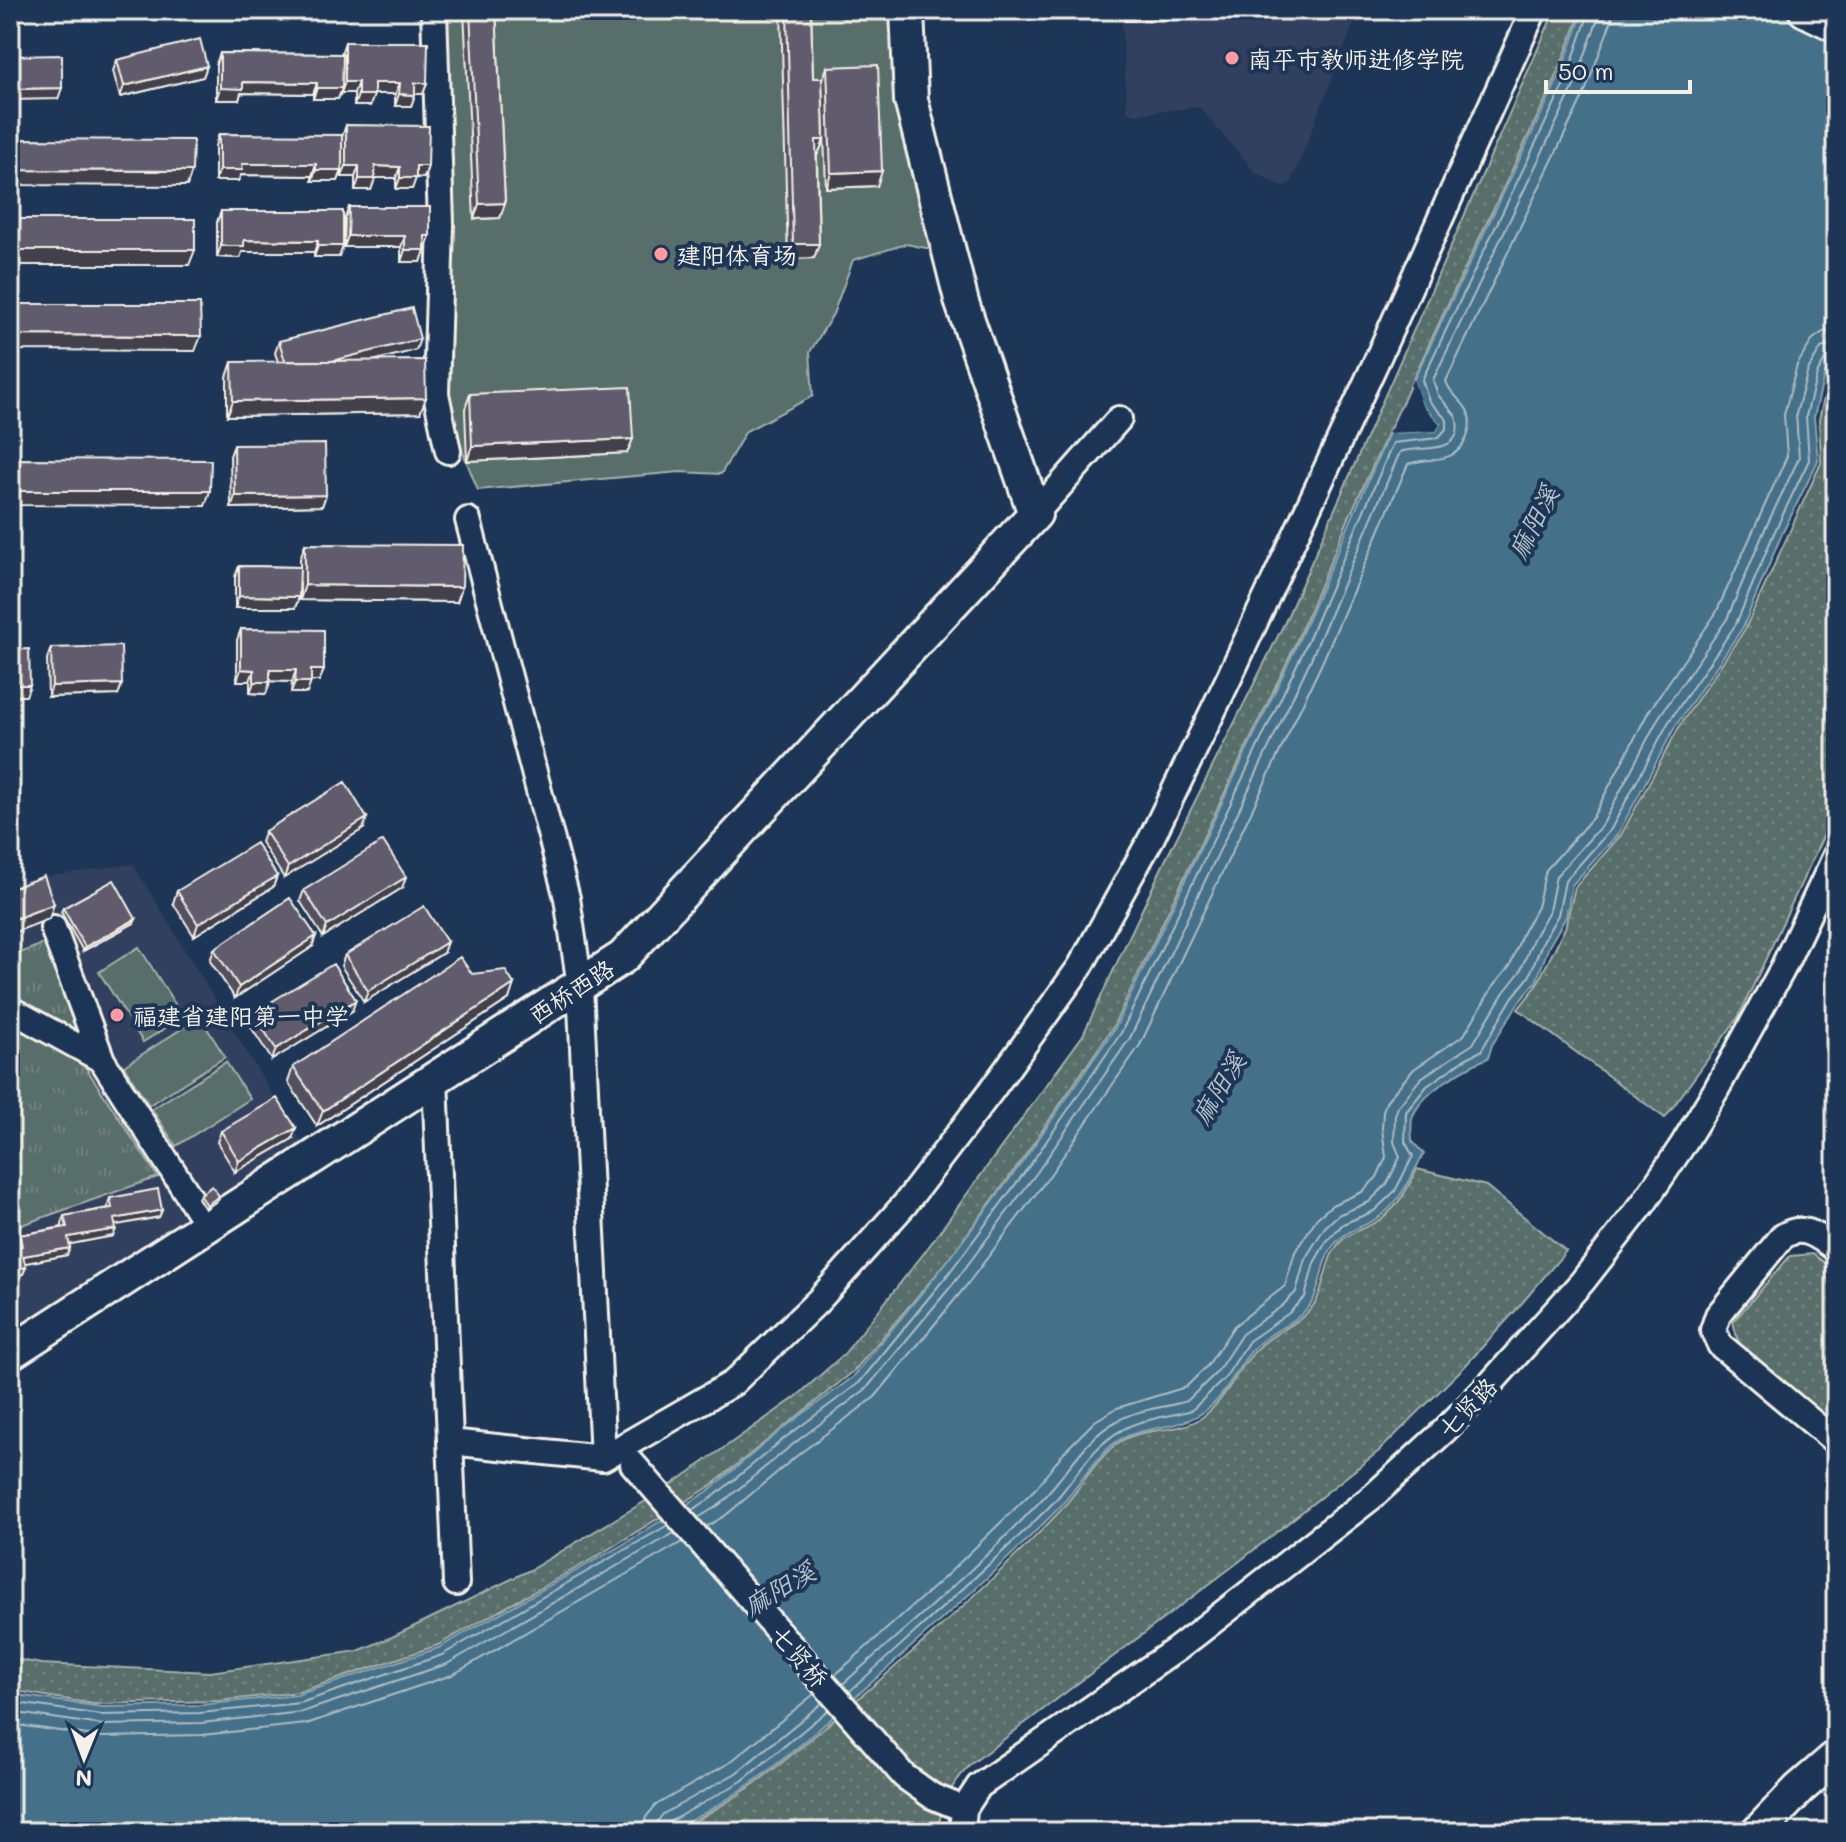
<svg xmlns="http://www.w3.org/2000/svg" width="1846" height="1842" viewBox="0 0 1846 1842" font-family="Mali,'LXGW WenKai TC',sans-serif">
	<defs>
		<pattern id="grass-tufts" width="24" height="20" patternUnits="userSpaceOnUse" patternTransform="scale(2)"><rect width="24" height="20" fill="#596e6a"/><path d="M3 7l-1-3M5 7V3M7 7l1-3M15 17l-1-3M17 17v-4M19 17l1-3" fill="none" stroke="#71837f"/></pattern>
		<pattern id="park-dots" width="8" height="8" patternUnits="userSpaceOnUse" patternTransform="scale(2)"><rect width="8" height="8" fill="#596e6a"/><path d="M2 2h.1M6 6h.1" fill="none" stroke="#71837f" stroke-width="1.8" stroke-linecap="round"/></pattern>
	</defs>
	<rect width="100%" height="100%" fill="#1d3557"/>
	<filter id="ink" filterUnits="userSpaceOnUse"><feTurbulence type="fractalNoise" baseFrequency=".0125" numOctaves="2"/><feDisplacementMap in="SourceGraphic" scale="16" xChannelSelector="R" yChannelSelector="G"/><feConvolveMatrix kernelMatrix="1 2 1 2 8 2 1 2 1" color-interpolation-filters="sRGB"/></filter>
	<g filter="url(#ink)">
		<path fill="#31415e" d="M1121,10H1359L1291,183L1283,187L1256,173L1199,107L1135,114L1127,110Z
			M133,864L305,1148L10,1336V882Z"/>
		<path fill="url(#grass-tufts)" stroke="#a6b0a9" stroke-width="2" d="M50,941L90,1047L10,999V957Z
			M10,1021L80,1059L158,1177L10,1229Z"/>
		<path fill="url(#park-dots)" stroke="#a6b0a9" stroke-width="2" d="M1555,10H1582L1555,80L1446,308L1351,513L1291,654L1113,1027L1022,1160L945,1264L854,1371L709,1487L596,1557L438,1645L299,1692L219,1701L93,1704L10,1690V1658L41,1664L210,1672L358,1651L392,1637L530,1570L664,1490L796,1397L844,1354L924,1253L1083,1035L1163,865L1285,622Z
			M1836,364V809L1739,1016L1665,1118L1518,1009L1535,988L1565,928L1575,887L1621,835L1680,725L1745,629L1821,463L1819,419L1829,377Z
			M1417,1169L1486,1186L1566,1251L1517,1309L1465,1366L1379,1451L1236,1564L971,1764C949,1787 943,1801 937,1832H671C740,1802 796,1752 853,1703C925,1642 996,1579 1061,1510C1080,1489 1093,1463 1115,1445C1140,1425 1176,1435 1201,1418C1227,1400 1236,1369 1258,1348C1274,1331 1302,1324 1315,1303C1326,1284 1324,1260 1340,1242C1352,1230 1369,1228 1382,1218C1399,1206 1408,1188 1417,1169Z
			M1813,1254L1836,1271V1426L1739,1345L1733,1322L1790,1256Z"/>
		<path fill="#596e6a" stroke="#a6b0a9" stroke-width="2" d="M444,10H890L895,106L931,249L906,244L853,260L833,314L810,352L813,396L746,431L721,474L680,472L478,490L445,408Z
			M139,947L183,1017L143,1042L99,972Z
			M200,1017L225,1057L149,1105L124,1066Z
			M226,1062L250,1099L176,1146L152,1109Z"/>
		<path fill="#45708a" stroke="#8ba4b0" stroke-width="2" d="M1584,10H1836V355L1824,376L1814,417L1818,461L1781,536L1743,627L1675,727L1618,834L1572,885L1566,917L1549,946L1536,982L1519,1002L1492,1045L1488,1058C1466,1067 1422,1092 1413,1116C1410,1123 1412,1134 1412,1141L1424,1154C1410,1177 1401,1202 1379,1217C1363,1228 1346,1229 1333,1246C1320,1264 1322,1286 1312,1302C1299,1323 1272,1330 1255,1347C1235,1367 1226,1401 1197,1416C1171,1431 1137,1425 1112,1445C1090,1464 1077,1489 1057,1510C1001,1567 940,1621 880,1675C814,1734 748,1797 666,1832H10V1694L102,1707L200,1705L297,1695L438,1648L622,1545L708,1491L781,1430L853,1377L942,1268L1024,1160L1115,1028L1294,651L1389,433L1436,431L1440,424L1422,405L1413,381L1558,79Z"/>
		<path fill="#1d3557" d="M1413,379L1422,405L1440,424L1436,431L1388,433L1390,429L1434,427L1435,424L1419,407L1410,385Z"/>
		<g fill="none" stroke-linecap="round" stroke-linejoin="round">
			<path stroke="#aebdc2" stroke-width="2" d="M692,1510L713,1497L786,1437L859,1383L949,1273L1030,1165L1121,1033L1302,654L1393,443L1438,438L1447,428V420L1429,401L1422,380L1565,82L1590,10
				M698,1518L719,1505L792,1445L866,1389L957,1279L1038,1171L1130,1038L1311,659L1400,452C1421,445 1467,457 1456,416L1438,395L1433,380L1574,86L1601,10
				M706,1527L726,1515L799,1454L875,1397L966,1286L1048,1178L1140,1045L1322,663L1408,464C1431,456 1455,466 1467,437C1470,429 1471,420 1468,412C1463,400 1449,394 1446,381L1585,92L1611,22L1613,10
				M835,1675L946,1576L1037,1487L1064,1452L1095,1421L1117,1408L1186,1387L1208,1365L1234,1326L1285,1286L1295,1252L1317,1218L1332,1205L1362,1192L1377,1177L1386,1157L1382,1129L1383,1111L1387,1100L1414,1069L1464,1035L1494,985L1510,966L1522,934L1537,907L1546,870L1593,817L1649,711L1716,613L1787,456L1784,415L1797,365L1813,339L1823,332L1836,331
				M843,1684C911,1623 983,1563 1045,1496C1069,1471 1085,1438 1117,1421C1137,1409 1165,1408 1187,1401L1217,1372L1242,1334L1282,1306L1296,1292L1305,1259L1325,1227L1338,1215L1369,1202L1387,1184L1400,1157L1394,1142L1395,1115L1398,1107L1421,1078L1473,1044L1504,992L1520,972L1533,939L1549,911L1556,876L1603,824L1659,717L1727,619L1765,529L1799,458L1796,414L1808,370L1821,348L1836,343
				M849,1692C917,1630 986,1570 1051,1505C1075,1480 1090,1447 1122,1430C1142,1418 1169,1417 1192,1410L1225,1378L1249,1341L1289,1313L1305,1297L1314,1263L1326,1242L1343,1224L1374,1211L1395,1191L1413,1156L1405,1142L1406,1112L1427,1086L1465,1059L1481,1051L1512,998L1529,977L1542,943L1558,915L1565,881L1611,829L1668,723L1736,624L1774,533L1809,460L1806,416L1817,374L1827,356L1836,353
				M10,1702L102,1715L200,1713L300,1703L442,1655L668,1525
				M10,1712L102,1725L201,1723L302,1712L447,1664L674,1533
				M10,1724L102,1737L202,1735L306,1724L452,1675L682,1542
				M643,1832L646,1817L656,1805L729,1763L814,1694
				M655,1832L657,1822L663,1814L736,1773L822,1703
				M665,1832L669,1822L742,1781L828,1710"/>
			<g stroke="#f4f1e8" stroke-width="30">
				<path id="minor" d="M434,10L441,224L436,394L448,451
					M1035,514L1119,419
					M468,520L567,898L580,986L603,1458
					M53,928L102,1060L208,1226
					M10,1009L102,1060
					M435,1079L456,1583
					M1836,1249C1819,1237 1803,1222 1782,1237L1718,1315L1713,1330L1720,1345L1836,1442
					M450,1442L603,1458L733,1383L818,1301L905,1204L991,1091L1080,967L1152,837L1229,678L1376,362L1534,10
					M633,1464L904,1776L932,1796L964,1809
					M962,1832L964,1809L979,1786L1177,1649L1372,1497L1443,1432L1490,1384L1582,1282L1643,1204L1682,1146L1716,1090L1782,970L1836,855"/>
			</g>
			<g stroke="#f4f1e8" stroke-width="38">
				<path id="major" d="M1805,10L1836,25
					M10,1353L623,957L1035,514L962,303L911,100L907,10
					M1758,1832L1799,1789L1836,1757"/>
			</g>
			<use href="#minor" stroke="#1d3557" stroke-width="24"/>
			<use href="#major" stroke="#1d3557" stroke-width="32"/>
		</g>
		<path fill="#534f5e" stroke="#f4f1e8" stroke-width="2" d="M464,10H496L505,203L500,218L474,219Z
			M781,10H811L813,78L824,140L818,154L817,155L819,244L814,258L788,259Z
			M1124,10H1216L1214,17L1125,21Z
			M345,42L427,83L423,94H415L411,106H395V94H374L370,106H354V93H341L338,99H313V94L241,93L239,100H216V64L220,53L341,54Z
			M117,60L207,66L203,77L120,97L113,71Z
			M827,67L877,186L826,188L822,82Z
			M346,125L428,166L424,178L416,177L412,189H396V178H375L371,190H355V177H342V137Z
			M219,134L342,170L338,181H312V176L241,175L238,181H215V146Z
			M349,207L430,236L425,247L421,262H401V247H344L345,218Z
			M221,211L343,246L339,257H314V252H242L240,258L217,257V222Z
			M279,341L416,350L375,360L420,413L227,416V377L232,362H278L275,353Z
			M470,394L627,453L467,461L465,409Z
			M234,445L326,495L322,506L231,508L230,456Z
			M305,544L462,587L457,602L300,600V582L299,597L295,608H235V577L239,566L300,567V559Z
			M241,629L324,670L319,681H311L307,693H291L292,682L270,681L266,694L250,693V681H237V640Z
			M51,648L122,684L118,695L48,697L47,659Z
			M363,829L284,878L261,842L265,831Z
			M277,876L273,887L194,936L173,903L177,891Z
			M402,888L323,937L300,901L304,890Z
			M63,908L136,919L134,923L83,951L61,912Z
			M312,947L235,998L210,961L214,949Z
			M443,953L364,1002L341,966L345,955Z
			M472,974L509,999L317,1126L288,1082L293,1067Z
			M352,1011L272,1060L249,1024L253,1013Z
			M221,1131L292,1139L235,1172L217,1142Z
			M200,1195L218,1200L205,1209L198,1198Z
			M110,1198L162,1210L159,1217L115,1225L113,1236L70,1244L67,1255L25,1263L26,1267L23,1274L10,1277V1248L17,1246V1243L19,1235L62,1227V1224L64,1216L108,1208V1205Z"/>
		<path fill="#43404c" stroke="#f4f1e8" stroke-width="2" d="M10,10H129L10,13Z
			M217,10H241L239,15H215Z
			M314,10H340L338,15H313Z
			M1129,10H1216L1214,17L1125,21Z
			M207,66L203,77L120,97L124,86Z
			M243,82L317,83L313,94L241,93L239,100H216L220,88Z
			M345,82H358L354,93H341Z
			M374,83H400L395,94H370Z
			M415,83H427L423,94H411Z
			M62,88L58,99L10,100V89Z
			M317,88H342L338,99H313Z
			M399,94L415,95L411,106H395Z
			M358,95H374L370,106H354Z
			M816,140H824L818,154L811,155Z
			M242,164H316L312,176L241,175L238,181H215L219,170Z
			M346,166H359L355,177H342Z
			M375,166L400,167L396,178H371Z
			M416,166H428L424,178L412,177Z
			M10,170L192,171L187,186L10,185Z
			M316,170H342L338,181H312Z
			M882,171L877,186L826,188L831,173Z
			M400,178H416L412,189H396Z
			M359,179H375L371,190H355Z
			M505,203L500,218L474,219L479,204Z
			M348,236H405L401,247H344Z
			M425,236H430L426,247H421Z
			M244,240L318,241L314,252H242L240,258L217,257L221,246Z
			M793,244H819L814,258L788,259Z
			M318,246H343L339,257H314Z
			M10,250H195L189,265H10Z
			M405,250H425L421,262H401Z
			M10,335L201,336L195,351L10,350Z
			M420,339L416,350L313,376L286,365Z
			M426,398L420,413L227,416L233,401Z
			M633,439L627,453L467,461L472,446Z
			M10,491H210L205,506L10,505Z
			M326,495L322,506L231,508L235,496Z
			M305,585L462,587L457,602L300,600Z
			M239,596L299,597L295,608H235Z
			M241,669L254,670L250,681H237Z
			M270,670H296L292,682L266,681Z
			M311,670H324L319,681H307Z
			M254,682H270L266,694L250,693Z
			M295,682H311L307,693H291Z
			M122,684L118,695L48,697L52,686Z
			M10,685H30L26,696H10Z
			M367,818L363,829L284,878L288,867Z
			M277,876L273,887L194,936L198,924Z
			M406,877L402,888L323,937L327,926Z
			M54,904L49,919L10,934V921Z
			M136,919L134,923L83,951L85,947Z
			M316,936L312,947L235,998L239,987Z
			M447,942L443,953L364,1002L368,991Z
			M514,984L509,999L317,1126L323,1111Z
			M356,1000L352,1011L272,1060L276,1049Z
			M296,1128L292,1139L235,1172L239,1161Z
			M219,1196L218,1200L205,1209L207,1205Z
			M162,1210L159,1217L112,1226L114,1219Z
			M116,1229L113,1236L66,1245L68,1237Z
			M70,1248L67,1255L21,1264L23,1256Z
			M26,1267L23,1274L10,1277V1270Z"/>
		<path fill="#605c6d" stroke="#f4f1e8" stroke-width="2" d="M470,10H496L505,203L479,204Z
			M787,10H811L813,78H822L824,140H816L819,244H793Z
			M200,39L207,66L124,86L117,60Z
			M345,42H428L427,83H415V95L399,94L400,83H374V95H358V82H345Z
			M220,53L343,54L342,88H317V83L243,82V89L220,88Z
			M62,55V88L10,89V56Z
			M878,65L882,171L831,173L827,67Z
			M346,125L429,126L428,166H416V178H400V167L375,166V179H359V166H346Z
			M219,134L342,135V170H316V164H242L243,170H219Z
			M10,139L193,140L192,171L10,170Z
			M349,207H430V236H425V250H405V236H348Z
			M221,211H343V246H318V241L244,240V246H221Z
			M10,219H195V250H10Z
			M10,304H200L201,336L10,335Z
			M412,308L420,339L332,361H285L279,341Z
			M425,360L426,398L233,401L232,362Z
			M630,387L633,439L472,446L470,394Z
			M325,444L326,495L235,496L234,445Z
			M10,459L211,460L210,491H10Z
			M305,544L463,545L462,587L305,585Z
			M239,566L300,567L299,597L239,596Z
			M241,629L324,630V670H311V682H295L296,670H270V682H254V670L241,669Z
			M121,646L122,684L52,686L51,648Z
			M29,649L30,685H10V650Z
			M345,782L367,818L288,867L265,831Z
			M383,841L406,877L327,926L304,890Z
			M256,843L277,876L198,924L177,891Z
			M44,876L54,904L10,921V889Z
			M114,880L136,919L85,947L63,908Z
			M290,898L316,936L239,987L214,949Z
			M424,906L447,942L368,991L345,955Z
			M460,957L472,974L505,970L514,984L323,1111L293,1067Z
			M333,964L356,1000L276,1049L253,1013Z
			M277,1098L296,1128L239,1161L221,1131Z
			M212,1186L219,1196L207,1205L200,1195Z
			M158,1189L162,1210L114,1219L116,1229L68,1237L70,1248L23,1256L26,1267L10,1270V1248L22,1246L19,1235L67,1227L64,1216L112,1208L110,1198Z"/>
	</g>
	<g fill="#ff9aa2" stroke="#1d3557" stroke-width="3">
		<circle cx="1232" cy="58" r="8"/>
		<circle cx="661" cy="254" r="8"/>
		<circle cx="117" cy="1015" r="8"/>
	</g>
	<g text-anchor="middle" dominant-baseline="central" stroke-width="8" stroke-linejoin="round" paint-order="stroke">
		<g font-size="24" fill="#f4f1e8" stroke="#1d3557" text-anchor="start">
			<text x="1248" y="58">南平市教师进修学院</text>
			<text x="677" y="254">建阳体育场</text>
			<text x="133" y="1015">福建省建阳第一中学</text>
		</g>
		<g font-size="24" fill="#f4f1e8" stroke="#1d3557">
			<text transform="translate(571 991) rotate(-33)">西桥西路</text>
			<text transform="translate(1467 1407) rotate(-46)">七贤路</text>
			<text transform="translate(800 1656) rotate(49)">七贤桥</text>
		</g>
		<g font-size="26" font-style="italic" fill="#b7c4c7" stroke="#1d3557">
			<text transform="translate(1533 522) rotate(-63)">麻阳溪</text>
			<text transform="translate(1218 1088) rotate(-59)">麻阳溪</text>
			<text transform="translate(779 1588) rotate(-31)">麻阳溪</text>
		</g>
	</g>
	<rect width="1846" height="1842" fill="none" stroke="#1d3557" stroke-width="40"/>
	<rect x="20" y="20" width="1806" height="1802" fill="none" stroke="#f4f1e8" stroke-width="3" filter="url(#ink)"/>
	<g transform="translate(84 1758) rotate(181)" stroke="#1d3557" stroke-width="6" paint-order="stroke">
	<path d="M0-6L14 30L0 20L-14 30Z" fill="#f4f1e8"/>
	<text y="-12" font-size="22" font-weight="bold" text-anchor="middle" fill="#f4f1e8">N</text>
	</g>
	<path d="M1546 80v12h144v-12" fill="none" stroke="#f4f1e8" stroke-width="4"/>
	<text x="1558" y="80" font-size="24" fill="#f4f1e8" stroke="#1d3557" stroke-width="6" paint-order="stroke">50 m</text>
</svg>
